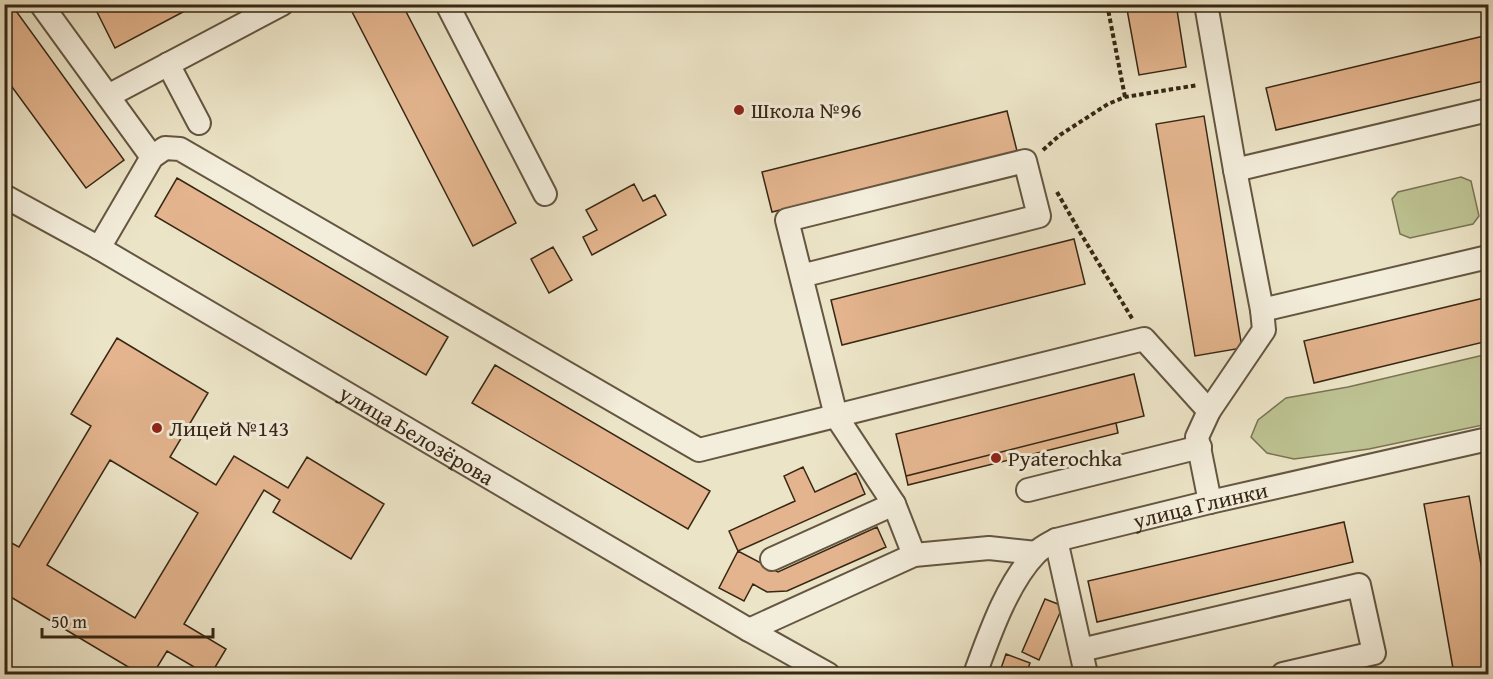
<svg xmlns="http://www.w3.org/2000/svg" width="1493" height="679" viewBox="0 0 1493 679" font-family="'Gentium Book Plus',serif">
	<rect width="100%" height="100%" fill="#ece4c7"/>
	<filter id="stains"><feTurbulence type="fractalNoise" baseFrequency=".00333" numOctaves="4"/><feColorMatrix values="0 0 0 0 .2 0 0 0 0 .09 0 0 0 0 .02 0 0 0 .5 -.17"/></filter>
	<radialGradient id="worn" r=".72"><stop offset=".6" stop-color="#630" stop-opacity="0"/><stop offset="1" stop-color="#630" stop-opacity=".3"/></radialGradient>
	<path fill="#bdc292" stroke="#7a7453" stroke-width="1.5" d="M1461,177L1471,181L1479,216L1473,224L1410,238L1400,234L1392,199L1398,192Z
		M1488,354V424L1369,449L1294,459L1267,453L1251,437L1258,420L1286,398L1348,387Z"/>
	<path fill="#e3b48d" stroke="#372714" stroke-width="1.5" fill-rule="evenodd" d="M4,4H11L124,160L86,188L4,76Z
		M97,4H198L115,48L94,6Z
		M348,4H402L516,223L473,246Z
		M1126,4H1176L1186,67L1139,75Z
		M1488,35V80L1276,130L1266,88Z
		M1007,111L1017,151L772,212L762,172Z
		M1204,116L1242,348L1195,356L1156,124Z
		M177,178L448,337L426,375L155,216Z
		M634,184L643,201L655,195L666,215L592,255L583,237L597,230L586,210Z
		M1074,239L1085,284L842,345L831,300Z
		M553,247L572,280L549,293L531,259Z
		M1488,297V341L1314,383L1304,341Z
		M117,338L208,393L170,457L216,485L234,456L288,488L307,457L384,504L351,559L273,512L280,500L264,490L184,624L226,649L211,674H206L167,651L153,674H140L4,593V539L19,547L91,426L71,414ZM110,460L198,513L135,618L47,565Z
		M495,365L710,491L688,529L472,403Z
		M1134,374L1144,416L906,476L896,434Z
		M1116,423L1118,433L908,485L906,476Z
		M803,467L815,492L856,473L865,494L738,551L729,531L795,501L784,476Z
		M1469,496L1488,604V674H1454L1424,504Z
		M1344,522L1353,562L1097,622L1088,581Z
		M877,527L886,547L787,591L767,592L753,584L744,601L719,588L738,551L778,572Z
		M1045,599L1063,606L1039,660L1022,652Z
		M1006,654L1030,663L1026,674H999Z"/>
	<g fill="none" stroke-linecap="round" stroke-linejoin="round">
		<g stroke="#645641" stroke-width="26">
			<g id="minor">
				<path d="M41,4L152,157"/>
				<path d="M447,4L545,194"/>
				<path d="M1206,4L1235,170L1262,310L1264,330L1209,411L1197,437L1210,502"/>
				<path d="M168,64L199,123"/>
				<path d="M108,96L282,4"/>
				<path d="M1235,170L1488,110"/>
				<path id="s1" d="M4,196L99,248L749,630L828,674"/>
				<path d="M99,248L152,157L165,148L180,149L699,450L1144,339L1209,411"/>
				<path d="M801,276L1039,216L1025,161L787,220L836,416L894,504L914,555"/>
				<path d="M1262,310L1488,257"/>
				<path d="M1028,490L1200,447"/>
				<path d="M1056,540L1086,674"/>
				<path d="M772,559L894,504"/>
				<path d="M749,630L914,555L989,548L1036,553"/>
				<path d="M1081,650L1359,585L1374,653L1283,674"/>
				<path id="s2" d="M975,674C989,636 1007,583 1036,553C1042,547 1049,544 1056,540L1210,502L1488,439"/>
			</g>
		</g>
		<path stroke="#372714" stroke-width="4" stroke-dasharray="4.5 3" stroke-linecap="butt" d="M1107,4L1125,97
			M1043,150L1060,135L1108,104L1125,97L1198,85
			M1057,192L1081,234L1133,320"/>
		<use href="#minor" stroke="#f3eddb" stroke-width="22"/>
	</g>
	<g fill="#8f2418" stroke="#f3eddb" stroke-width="2">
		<circle cx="739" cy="110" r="6"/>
		<circle cx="157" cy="428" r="6"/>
		<circle cx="996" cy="458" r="6"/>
	</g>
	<g text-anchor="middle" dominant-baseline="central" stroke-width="6" stroke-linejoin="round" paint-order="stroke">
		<g font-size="22" fill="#372714" stroke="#f3eddb" text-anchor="start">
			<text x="751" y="110">Школа №96</text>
			<text x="169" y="428">Лицей №143</text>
			<text x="1008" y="458">Pyaterochka</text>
		</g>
		<g font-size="22" fill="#372714" stroke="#f3eddb">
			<text stroke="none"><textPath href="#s1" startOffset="477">улица Белозёрова</textPath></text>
			<text stroke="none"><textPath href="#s2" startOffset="309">улица Глинки</textPath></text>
		</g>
	</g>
	<rect width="1493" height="679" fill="none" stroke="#ece4c7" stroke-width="24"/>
	<rect x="6" y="6" width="1481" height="667" fill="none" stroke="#372714" stroke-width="3"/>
	<rect x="12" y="12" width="1469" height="655" fill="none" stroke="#372714" stroke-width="1.5"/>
	<path d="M42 628v9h171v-9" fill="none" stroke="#372714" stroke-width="3"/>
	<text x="51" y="628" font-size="18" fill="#372714" stroke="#f3eddb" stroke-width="4.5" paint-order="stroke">50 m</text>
	<rect width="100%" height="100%" filter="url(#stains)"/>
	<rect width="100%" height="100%" fill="url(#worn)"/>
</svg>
